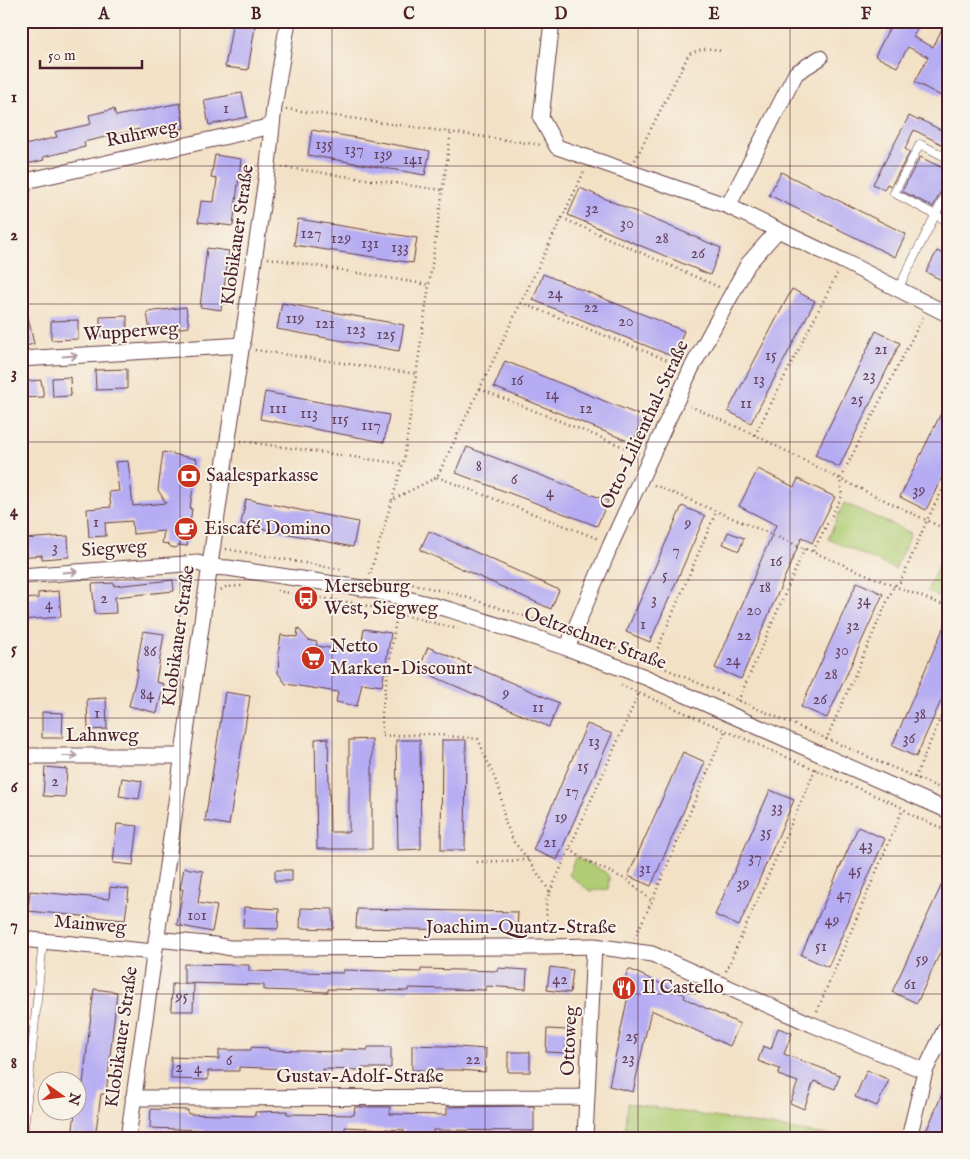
<svg xmlns="http://www.w3.org/2000/svg" width="970" height="1159" viewBox="0 0 970 1159" font-family="'IM FELL English',serif">
	<rect width="100%" height="100%" fill="#f7f3e8"/>
	<filter id="ink" filterUnits="userSpaceOnUse"><feTurbulence type="fractalNoise" baseFrequency=".02" numOctaves="2"/><feDisplacementMap in="SourceGraphic" scale="10" xChannelSelector="R" yChannelSelector="G"/><feConvolveMatrix kernelMatrix="1 2 1 2 8 2 1 2 1" color-interpolation-filters="sRGB"/></filter>
	<filter id="wash" filterUnits="userSpaceOnUse"><feTurbulence type="fractalNoise" baseFrequency=".0096" numOctaves="4" result="noise"/><feDisplacementMap in="SourceGraphic" scale="20" xChannelSelector="R" yChannelSelector="G"/><feGaussianBlur stdDeviation="1.12" result="paint"/><feColorMatrix in="noise" values="0 0 0 0 0 0 0 0 0 0 0 0 0 0 0 0 0 1.4 0 .05"/><feComposite in="paint" operator="in"/></filter>
	<g filter="url(#wash)">
		<rect width="100%" height="100%" fill="#f3e1c6"/>
		<path fill="#b0cd74" stroke="#7d7650" d="M844,503L911,533L895,569L828,539Z
			M949,542V601L927,591Z
			M575,857L605,872L609,877L608,889L590,891L569,875Z
			M627,1103L845,1138H624Z"/>
		<g id="blocks">
			<path fill="#b5acf3" d="M233,21H256L248,70L225,67Z
				M893,21H921L913,37L933,47L946,21H949V79L941,96L915,82L928,57L908,47L897,67L875,56Z
				M242,93L247,117L209,125L204,100Z
				M180,103L184,128L141,137L139,129L84,142L85,147L43,157L44,160L23,165L21,146L57,137L55,132L91,124L89,115L114,109L116,116Z
				M909,116L919,121V119L949,134V148L914,130L905,149L910,152L891,186L887,184L884,190L873,184Z
				M312,130L430,151L425,175L308,155Z
				M215,155L241,159L233,226L198,222L201,201L214,202L217,179L211,178Z
				M920,157L949,171V182L944,185L933,207L902,191Z
				M781,172L906,234L895,257L769,195Z
				M580,188L721,248L710,275L568,215Z
				M298,219L417,238L413,263L294,245Z
				M207,248L229,251L221,310L200,307Z
				M937,251L949,257V284L926,272Z
				M543,274L684,331L674,357L533,300Z
				M792,289L815,301L751,423L728,411Z
				M282,303L404,325L399,351L277,329Z
				M186,307L189,327L150,332L147,312Z
				M26,308L34,344L21,347V309Z
				M127,316V335L100,336V317Z
				M78,320V339L51,340V321Z
				M876,331L900,343L839,467L815,455Z
				M505,361L644,417L633,443L494,387Z
				M127,369V389L96,390L95,370Z
				M70,377L71,396L53,397L52,378Z
				M41,380L44,397L21,398V382Z
				M265,392L389,415L384,442L260,419Z
				M949,397V463L926,510L900,497Z
				M467,447L608,501L597,526L456,473Z
				M163,452L197,459L190,509H192L187,546L179,545L176,548L171,547L168,544L162,543L164,531L133,534L132,521L105,523L106,536L89,537L87,509L111,507L109,492L119,491L115,462L128,461L133,506L166,503L158,490Z
				M758,469L794,487L798,479L835,497L812,543L802,537L741,679L715,668L776,525L739,506Z
				M246,499L358,522L353,547L241,524Z
				M682,506L705,516L650,642L626,632Z
				M429,531L559,590L551,609L420,550Z
				M728,532L744,538L739,551L723,544Z
				M68,536L69,557L42,559V555L21,557V539Z
				M173,580L174,591L115,597L116,613L95,614L92,584L114,583V586Z
				M857,582L883,594L827,718L801,707Z
				M59,591L61,617L21,620V599L38,598V593Z
				M949,615V683L916,757L892,746Z
				M298,628L308,640L317,642L316,646L330,648L349,649L350,645L361,647L364,629L391,633L382,686L362,683L357,706L336,702L338,692L286,684L278,673L279,656L278,655L281,635L297,637Z
				M143,631L164,634L156,682L164,684L157,713L129,706L138,670H136Z
				M428,647L559,703L549,727L419,670Z
				M225,692L250,696L229,825L205,821Z
				M106,698L107,729L88,730L87,699Z
				M42,712L63,713L62,738H42Z
				M587,724L612,734L557,860L533,850Z
				M328,738L330,832H349V740L372,739V849H317L315,739Z
				M396,740H420L421,849L398,850Z
				M442,740H466L465,850H441Z
				M683,752L705,762L651,886L628,876Z
				M45,767L67,769L65,797L43,796Z
				M122,778L142,781L139,799L119,796Z
				M770,790L794,800L739,926L715,915Z
				M117,824L138,826L133,865L113,863Z
				M858,827L885,839L828,967L801,955Z
				M184,868L203,871L198,903L217,906L212,932L177,925L183,889H180Z
				M949,869V933L917,1003L892,992Z
				M275,870H292V881H275Z
				M110,887L129,889L125,920L28,911L30,891L109,899Z
				M244,907L279,909L278,929L243,928Z
				M301,908L333,909V929L300,928Z
				M357,909L518,912L517,931L356,928Z
				M184,964L249,965V971L343,973V970L421,972V969L498,971V968L527,970L526,989L486,986V990L408,988V991L328,989V992L264,990V985L184,983Z
				M550,967L573,970L570,993L547,990Z
				M629,969L685,995L684,998L740,1024L730,1046L651,1010L633,1092L609,1086L628,996L619,992Z
				M172,984H194L193,1011H171Z
				M94,989L117,992L106,1094H101L95,1138H72L75,1112H78V1109L80,1110Z
				M778,1028L792,1033L784,1054L840,1075L835,1089L814,1081L804,1109L790,1103L798,1082L778,1075L780,1069L758,1061L763,1046L771,1049Z
				M547,1029L567,1030L566,1053L546,1052Z
				M412,1045L444,1046L486,1049L485,1072L460,1070H412Z
				M251,1047L269,1048V1050L341,1052V1049L368,1050V1047H391V1068H360V1070L323,1069V1073L286,1072L287,1069L239,1067V1071H208V1080L171,1079V1057L219,1059V1050H251Z
				M508,1052H530V1072H508Z
				M867,1070L889,1080L877,1106L855,1097Z
				M949,1078V1138H935L925,1134Z
				M534,1106V1131L433,1130V1138H403L404,1130L345,1127V1138H305V1134L243,1136V1138L204,1137V1130L150,1128L151,1109L188,1110V1114L255,1116V1112L287,1111V1114L354,1115L355,1107H390V1114L447,1115V1107Z"/>
		</g>
	</g>
	<g filter="url(#ink)">
		<use href="#blocks" fill-opacity="0" stroke="#633c42" stroke-width="1"/>
		<g fill="none" stroke-linecap="round" stroke-linejoin="round">
			<g stroke="#633c42" stroke-width="9">
				<path id="service" d="M949,159L920,144L894,193L949,222
					M21,247L28,180
					M898,289L949,188
					M23,1138L43,941"/>
			</g>
			<g stroke="#633c42" stroke-width="17">
				<path id="minor" d="M552,21L541,118L557,147L728,206L778,230
					M21,182L272,126
					M728,206L796,73L820,58
					M21,359L243,345
					M21,576L198,563L209,567L228,568L368,589L451,610L567,648L645,677L949,811
					M567,648L611,544L691,369L748,264L778,230L843,261L949,315
					M21,756H182
					M21,939L154,952
					M156,939L215,945L230,948L547,947L594,946L652,954L811,1024L925,1071L949,1021
					M133,1098L587,1097
					M128,1138L228,439L268,165L274,107L288,21
					M585,1138L594,946
					M909,1138L925,1071"/>
			</g>
			<path stroke="#633c42" stroke-width="2.5" stroke-dasharray="1 4" stroke-linecap="butt" d="M286,109L541,145
				M635,160L689,54C701,48 711,47 723,52
				M282,167L442,190
				M562,218L721,288
				M268,258L430,285
				M521,303L678,364
				M255,350L417,374
				M480,389L639,453
				M690,406L755,435L840,479L949,531
				M755,435L837,274
				M241,441L403,464
				M437,477L599,539
				M654,485L894,586L949,607
				M392,500L404,459L451,132
				M226,549L344,570
				M813,551L842,496L840,479L923,317
				M370,574L392,500L437,477L584,172
				M398,581L456,594L561,628
				M221,590L226,587L242,586
				M277,591L360,604L458,629
				M397,613L382,711V736L430,734L478,739L500,791L505,822L514,842L529,860L550,892L546,901L547,934
				M588,635L949,792
				M652,662L716,512
				M621,685L899,806L915,817L949,831
				M738,701L805,548
				M826,740L894,586L900,582L904,574L927,520L949,477
				M915,778L949,698
				M570,849L583,859L627,880L652,901
				M477,862L528,860
				M550,892L639,693
				M634,939L652,901L725,731
				M726,971L816,768
				M817,1011L903,809"/>
			<use href="#service" stroke="#fff" stroke-width="8"/>
			<use href="#minor" stroke="#fff" stroke-width="15"/>
		</g>
		<defs><path id="oneway-shaft" d="M-6 0H5M1.5-3L5.5 0L1.5 3" fill="none" stroke-width="1.6" stroke-linecap="round" stroke-linejoin="round" transform="scale(1.25)"/></defs>
		<g stroke="#ae9aa0">
			<use href="#oneway-shaft" transform="translate(70 356) rotate(-4)"/>
			<use href="#oneway-shaft" transform="translate(70 572) rotate(-4)"/>
			<use href="#oneway-shaft" transform="translate(70 756)"/>
		</g>
	</g>
	<path fill="none" stroke="#4a1f2b" stroke-width="1" stroke-opacity="0.55" d="M180,21V1138M332,21V1138M485,21V1138M638,21V1138M790,21V1138M21,166H949M21,304H949M21,442H949M21,580H949M21,718H949M21,856H949M21,994H949"/>
	<defs>
		<g id="bank-disc" transform="scale(1.25)"><circle r="9.5" fill="#c8321e" stroke="#f7f3e8"/><path d="M-6-4H6V4H-6ZM0-2.3a2.3 2.3 0 1 0 0 4.6a2.3 2.3 0 1 0 0-4.6Z" fill="#fff"/></g>
		<g id="cafe-disc" transform="scale(1.25)"><circle r="9.5" fill="#c8321e" stroke="#f7f3e8"/><path d="M-5.5-4.5H6V0H3Q3 3.5 0 3.5H-2.5Q-5.5 3.5-5.5 0ZM3-3.2v2h1.7v-2ZM-6 4.5H4V6H-6Z" fill="#fff"/></g>
		<g id="bus-disc" transform="scale(1.25)"><circle r="9.5" fill="#c8321e" stroke="#f7f3e8"/><path d="M-5-6H5V4H4V6H2V4H-2V6H-4V4H-5ZM-3.5-4V0h7V-4ZM-3.5 1.2v1.5H-2V1.2ZM2 1.2v1.5H3.5V1.2Z" fill="#fff"/></g>
		<g id="supermarket-disc" transform="scale(1.25)"><circle r="9.5" fill="#c8321e" stroke="#f7f3e8"/><path d="M-6-5.5h2.5l.6 2H6L4.5 2H-2.5L-4.4-4H-6ZM-1.5 3.2a1.3 1.3 0 1 0 .1 0ZM3 3.2a1.3 1.3 0 1 0 .1 0Z" fill="#fff"/></g>
		<g id="restaurant-disc" transform="scale(1.25)"><circle r="9.5" fill="#c8321e" stroke="#f7f3e8"/><path d="M-5-6h1v4h1v-4h1v4h1v-4h1v5L-1.5 .5V6h-2V.5L-5-1ZM5-6V6H3V1.5H1.5Q1.5-4 5-6Z" fill="#fff"/></g>
	</defs>
	<g fill-rule="evenodd">
		<use href="#bank-disc" x="189" y="476"/>
		<use href="#cafe-disc" x="186" y="529"/>
		<use href="#bus-disc" x="306" y="598"/>
		<use href="#supermarket-disc" x="313" y="658"/>
		<use href="#restaurant-disc" x="624" y="988"/>
	</g>
	<g text-anchor="middle" dominant-baseline="central" stroke-width="4" stroke-linejoin="round" paint-order="stroke">
		<g font-size="16" fill="#65425d">
			<text x="226" y="109">1</text>
			<text x="324" y="145">135</text>
			<text x="354" y="150">137</text>
			<text x="383" y="155">139</text>
			<text x="413" y="160">141</text>
			<text x="592" y="209">32</text>
			<text x="627" y="224">30</text>
			<text x="311" y="234">127</text>
			<text x="341" y="239">129</text>
			<text x="662" y="239">28</text>
			<text x="370" y="244">131</text>
			<text x="400" y="248">133</text>
			<text x="698" y="254">26</text>
			<text x="555" y="294">24</text>
			<text x="591" y="308">22</text>
			<text x="295" y="319">119</text>
			<text x="626" y="322">20</text>
			<text x="325" y="324">121</text>
			<text x="356" y="330">123</text>
			<text x="386" y="335">125</text>
			<text x="881" y="350">21</text>
			<text x="771" y="356">15</text>
			<text x="869" y="376">23</text>
			<text x="759" y="380">13</text>
			<text x="517" y="381">16</text>
			<text x="552" y="395">14</text>
			<text x="857" y="400">25</text>
			<text x="746" y="404">11</text>
			<text x="278" y="409">111</text>
			<text x="586" y="409">12</text>
			<text x="309" y="414">113</text>
			<text x="340" y="420">115</text>
			<text x="371" y="426">117</text>
			<text x="479" y="467">8</text>
			<text x="514" y="480">6</text>
			<text x="919" y="491">39</text>
			<text x="550" y="493">4</text>
			<text x="96" y="523">1</text>
			<text x="688" y="524">9</text>
			<text x="55" y="548">3</text>
			<text x="676" y="551">7</text>
			<text x="776" y="562">16</text>
			<text x="665" y="576">5</text>
			<text x="765" y="588">18</text>
			<text x="104" y="599">2</text>
			<text x="654" y="600">3</text>
			<text x="864" y="601">34</text>
			<text x="49" y="605">4</text>
			<text x="754" y="611">20</text>
			<text x="643" y="625">1</text>
			<text x="853" y="626">32</text>
			<text x="744" y="636">22</text>
			<text x="842" y="651">30</text>
			<text x="150" y="652">86</text>
			<text x="733" y="661">24</text>
			<text x="831" y="675">28</text>
			<text x="506" y="694">9</text>
			<text x="147" y="695">84</text>
			<text x="820" y="700">26</text>
			<text x="538" y="708">11</text>
			<text x="97" y="714">1</text>
			<text x="920" y="715">38</text>
			<text x="909" y="739">36</text>
			<text x="594" y="742">13</text>
			<text x="583" y="767">15</text>
			<text x="55" y="782">2</text>
			<text x="572" y="792">17</text>
			<text x="777" y="808">33</text>
			<text x="561" y="818">19</text>
			<text x="766" y="833">35</text>
			<text x="550" y="843">21</text>
			<text x="866" y="846">43</text>
			<text x="755" y="858">37</text>
			<text x="645" y="869">31</text>
			<text x="855" y="871">45</text>
			<text x="743" y="884">39</text>
			<text x="844" y="895">47</text>
			<text x="197" y="916">101</text>
			<text x="832" y="921">49</text>
			<text x="821" y="947">51</text>
			<text x="922" y="960">59</text>
			<text x="560" y="980">42</text>
			<text x="910" y="985">61</text>
			<text x="182" y="997">95</text>
			<text x="632" y="1037">25</text>
			<text x="628" y="1059">23</text>
			<text x="473" y="1060">22</text>
			<text x="229" y="1061">6</text>
			<text x="179" y="1068">2</text>
			<text x="198" y="1069">4</text>
		</g>
		<g font-size="19" fill="#4a1f2b" stroke="#f7f3e8">
			<text transform="translate(142 134) rotate(-12)">Ruhrweg</text>
			<text transform="translate(238 235) rotate(-82)">Klobikauer Straße</text>
			<text transform="translate(131 332) rotate(-4)">Wupperweg</text>
			<text transform="translate(645 425) rotate(-65)">Otto-Lilienthal-Straße</text>
			<text transform="translate(114 549) rotate(-4)">Siegweg</text>
			<text transform="translate(179 636) rotate(-82)">Klobikauer Straße</text>
			<text transform="translate(595 639) rotate(20)">Oeltzschner Straße</text>
			<text x="102" y="736">Lahnweg</text>
			<text transform="translate(90 925) rotate(5)">Mainweg</text>
			<text x="521" y="928">Joachim-Quantz-Straße</text>
			<text transform="translate(122 1037) rotate(-82)">Klobikauer Straße</text>
			<text transform="translate(570 1041) rotate(-87)">Ottoweg</text>
			<text x="360" y="1077">Gustav-Adolf-Straße</text>
		</g>
		<g font-size="19" fill="#4a1f2b" stroke="#f7f3e8" text-anchor="start">
			<text x="206" y="476">Saalesparkasse</text>
			<text x="204" y="529">Eiscafé Domino</text>
			<text x="324" y="587">Merseburg<tspan x="324" dy="22">West, Siegweg</tspan></text>
			<text x="330" y="647">Netto<tspan x="330" dy="22">Marken-Discount</tspan></text>
			<text x="642" y="988">Il Castello</text>
		</g>
	</g>
	<rect width="970" height="1159" fill="none" stroke="#f7f3e8" stroke-width="55"/>
	<g transform="translate(62 1096) rotate(104)"><circle r="24" fill="#f7f3e8" stroke="#b29e9c"/>
	<path d="M0-4L9 19L0 12L-9 19Z" fill="#c8321e"/>
	<text y="-8" font-size="14" font-weight="bold" text-anchor="middle" fill="#4a1f2b">N</text>
	</g>
	<path d="M40 60v8h102v-8" fill="none" stroke="#4a1f2b" stroke-width="2.5"/>
	<text x="48" y="60" font-size="15" fill="#4a1f2b" stroke="#f7f3e8" stroke-width="4" paint-order="stroke">50 m</text>
	<rect x="28" y="28" width="914" height="1104" fill="none" stroke="#4a1f2b" stroke-width="2"/>
	<g font-size="16" text-anchor="middle" font-weight="bold" fill="#4a1f2b">
		<text x="104" y="19">A</text>
		<text x="256" y="19">B</text>
		<text x="409" y="19">C</text>
		<text x="561" y="19">D</text>
		<text x="714" y="19">E</text>
		<text x="866" y="19">F</text>
		<text x="14" y="102">1</text>
		<text x="14" y="240">2</text>
		<text x="14" y="378">3</text>
		<text x="14" y="516">4</text>
		<text x="14" y="654">5</text>
		<text x="14" y="792">6</text>
		<text x="14" y="930">7</text>
		<text x="14" y="1068">8</text>
	</g>
</svg>
